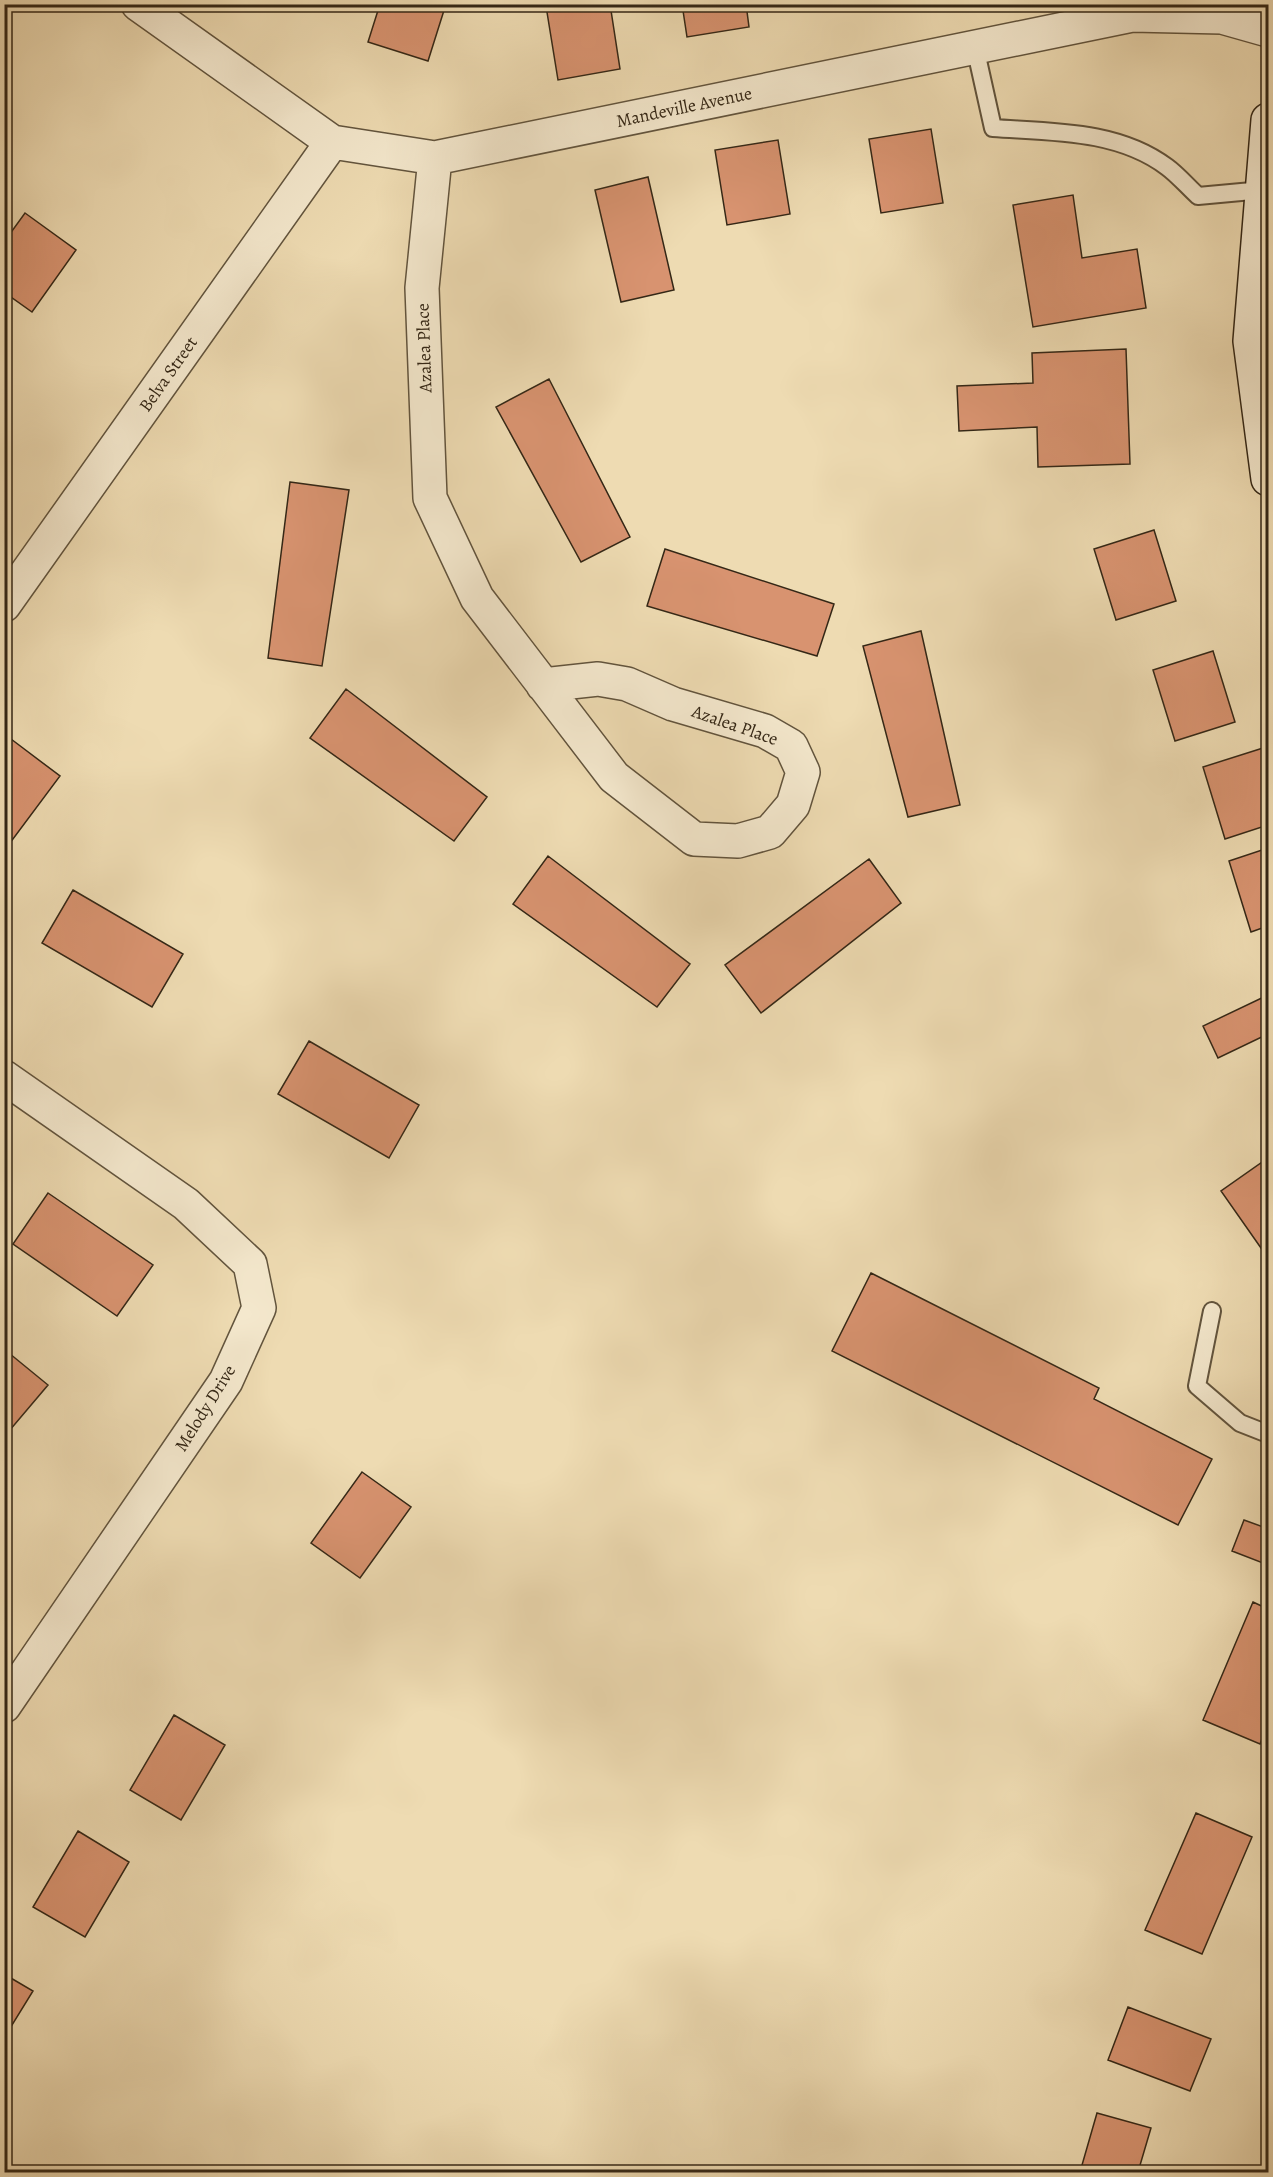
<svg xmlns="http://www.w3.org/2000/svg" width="1273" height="2177" viewBox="0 0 1273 2177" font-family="Alegreya,serif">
	<rect width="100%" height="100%" fill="#eedbb2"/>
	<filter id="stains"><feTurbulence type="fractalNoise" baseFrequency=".00333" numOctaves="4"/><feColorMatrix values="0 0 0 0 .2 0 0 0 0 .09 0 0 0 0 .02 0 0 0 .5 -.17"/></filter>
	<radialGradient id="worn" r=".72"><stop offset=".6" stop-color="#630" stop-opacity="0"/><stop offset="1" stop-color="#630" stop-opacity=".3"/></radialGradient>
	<path fill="#d89370" stroke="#342716" stroke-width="1.5" d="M380,4H446L428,61L368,42Z
		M553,4H610L620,69L558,80L546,6Z
		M682,4H746L749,27L687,37Z
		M931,129L943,203L881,213L869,139Z
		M778,140L790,214L727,225L715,150Z
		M648,177L674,290L621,302L595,190Z
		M1073,195L1082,258L1137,249L1146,308L1033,327L1013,205Z
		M25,213L76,250L32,312L4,292V242Z
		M1126,349L1130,464L1038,467L1037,427L959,431L957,386L1033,383L1032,353Z
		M549,379L630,537L581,562L496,407Z
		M290,482L349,490L322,666L268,658Z
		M1154,530L1176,601L1116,620L1094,549Z
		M665,549L834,604L817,656L647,606Z
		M921,631L960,805L908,817L863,646Z
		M1213,651L1235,722L1175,741L1153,670Z
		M346,689L487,797L454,841L310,738Z
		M11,739L60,776L4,851V748Z
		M1263,748L1268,766V825L1225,839L1203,767Z
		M1268,848V926L1251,932L1229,861Z
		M548,856L690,964L657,1007L513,904Z
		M869,859L901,903L761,1013L725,965Z
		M73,890L183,954L152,1007L42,943Z
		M1268,995V1034L1218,1058L1203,1026Z
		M309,1041L419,1105L389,1158L278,1094Z
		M1268,1158V1258L1221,1191Z
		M48,1193L153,1265L117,1316L13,1244Z
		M871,1273L1099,1388L1094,1399L1212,1459L1178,1525L832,1351Z
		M4,1349L48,1385L4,1437Z
		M362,1472L411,1507L360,1578L311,1543Z
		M1244,1520L1266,1528L1268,1521V1565L1232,1551Z
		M1253,1602L1268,1609V1723L1260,1744L1203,1720Z
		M174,1715L225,1745L181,1820L130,1790Z
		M1196,1813L1252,1837L1202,1954L1145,1930Z
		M78,1831L129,1862L85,1937L33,1907Z
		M4,1974L33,1991L4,2038Z
		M1128,2007L1211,2039L1190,2091L1108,2060Z
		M1097,2113L1151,2128L1138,2172H1080Z"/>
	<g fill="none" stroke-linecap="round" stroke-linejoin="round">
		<g stroke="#62543d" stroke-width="20">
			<path id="service" d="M1073,4L1078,26
				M975,47L993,128C1052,132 1118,130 1167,167C1178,175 1188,187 1198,196L1263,190
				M1212,1311L1197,1386L1240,1423L1268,1434"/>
		</g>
		<g stroke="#62543d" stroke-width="36">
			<path id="minor" d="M138,4L332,142L435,158L1132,15L1222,17L1268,30
				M435,158L422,288L430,498L477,598L614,777L694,839L738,841L770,832L793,805L803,772L791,746L765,731L673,704L627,684L598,679L543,685
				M4,605L332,142
				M4,1077L186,1204L250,1264L259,1308L226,1381L4,1706"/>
		</g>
		<g stroke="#342716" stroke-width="36">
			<path id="secondary" d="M1268,120L1250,341L1268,479"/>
		</g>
		<use href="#service" stroke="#f4e8cd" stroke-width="16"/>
		<use href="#minor" stroke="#f4e8cd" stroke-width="33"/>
		<use href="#secondary" stroke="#f4e8cd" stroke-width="33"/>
	</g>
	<g text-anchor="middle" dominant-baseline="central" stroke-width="4.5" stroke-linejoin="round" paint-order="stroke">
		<g font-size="18" fill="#342716" stroke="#f4e8cd">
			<text transform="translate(684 107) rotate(-12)">Mandeville Avenue</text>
			<text transform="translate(424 348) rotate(-92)">Azalea Place</text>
			<text transform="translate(168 374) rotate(-55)">Belva Street</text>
			<text transform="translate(735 725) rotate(19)">Azalea Place</text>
			<text transform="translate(205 1408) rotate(-58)">Melody Drive</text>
		</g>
	</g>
	<rect width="1273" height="2177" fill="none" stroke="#eedbb2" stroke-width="24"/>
	<rect x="6" y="6" width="1261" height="2165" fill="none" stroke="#342716" stroke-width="3"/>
	<rect x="12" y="12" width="1249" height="2153" fill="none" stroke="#342716" stroke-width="1.5"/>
	<rect width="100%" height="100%" filter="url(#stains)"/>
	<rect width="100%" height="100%" fill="url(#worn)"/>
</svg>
